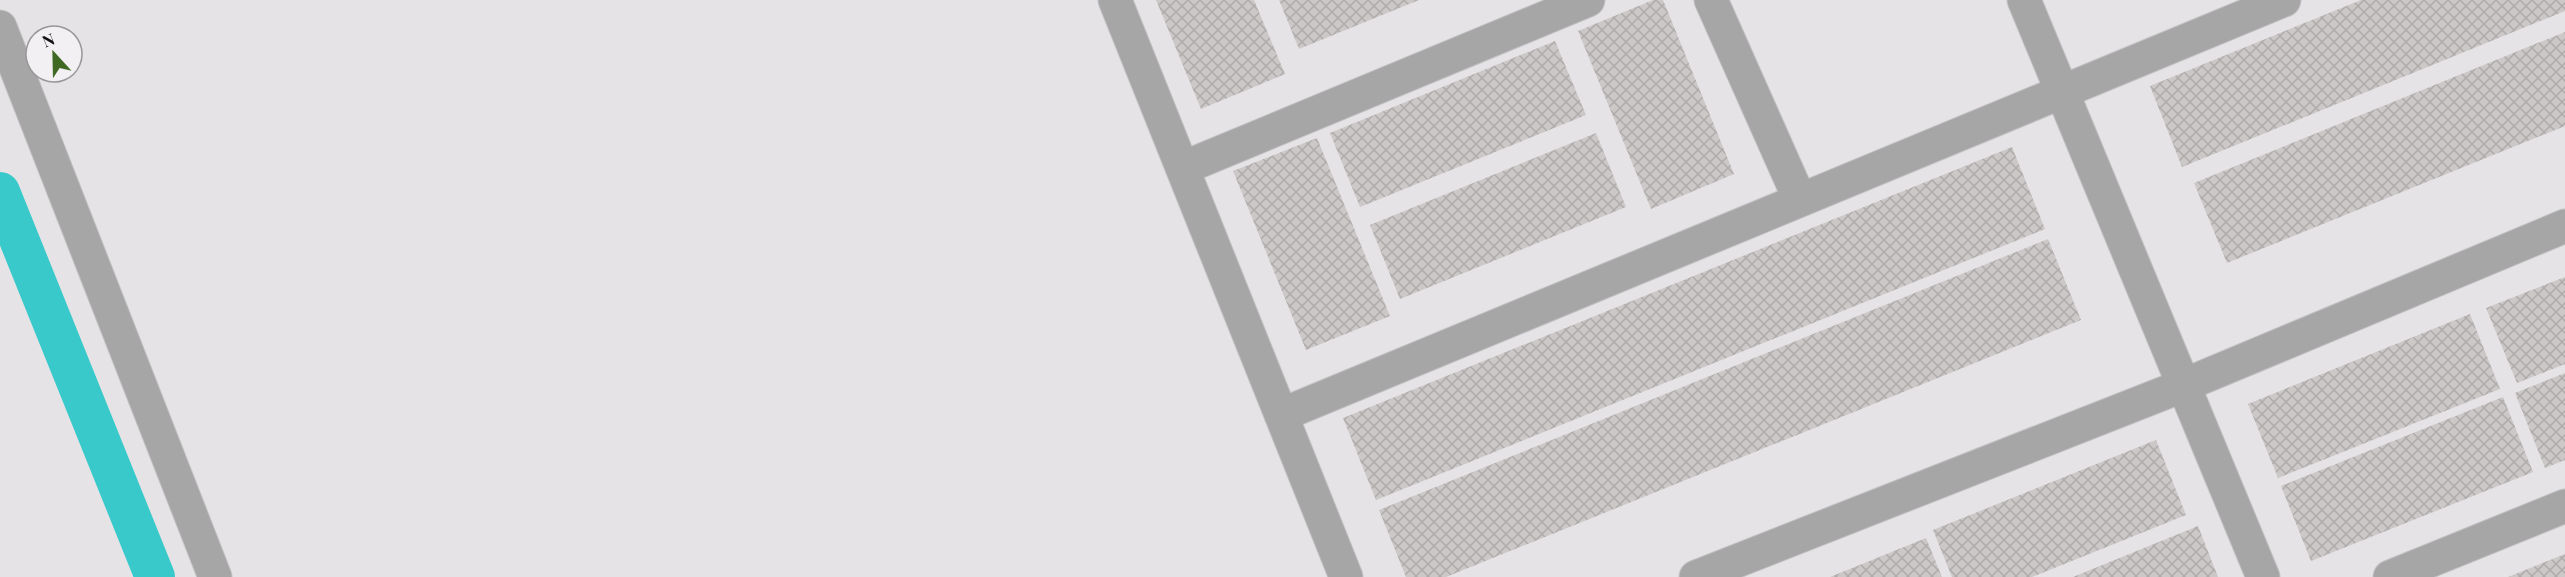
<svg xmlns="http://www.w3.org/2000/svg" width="2565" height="577" viewBox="0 0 2565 577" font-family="'Playfair Display',serif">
	<defs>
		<pattern id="building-cross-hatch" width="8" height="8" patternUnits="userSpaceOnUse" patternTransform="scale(1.5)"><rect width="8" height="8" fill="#ccc8c7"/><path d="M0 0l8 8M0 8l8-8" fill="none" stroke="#aeabaa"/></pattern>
	</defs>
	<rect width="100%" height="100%" fill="#e5e3e6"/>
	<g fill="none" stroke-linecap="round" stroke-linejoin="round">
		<path stroke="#3ac9ca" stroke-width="40" d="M0,192L155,577"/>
	</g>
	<path fill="url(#building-cross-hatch)" d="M1156,0H1254L1285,74L1201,109Z
		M1279,0H1419L1299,49Z
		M1653,0H1663L1734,174L1651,209L1578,31Z
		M2361,0H2565V11L2182,167L2150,86Z
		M2565,32V126L2227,263L2194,183Z
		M1555,41L1586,115L1360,207L1330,133Z
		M1596,133L1626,207L1400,299L1370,225Z
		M1317,138L1390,316L1306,350L1233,171Z
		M2012,147L2045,229L1376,500L1343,418Z
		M2048,239L2081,320L1446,577H1406L1379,510Z
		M2565,277V364L2517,383L2486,308Z
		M2470,314L2500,389L2278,478L2248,404Z
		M2565,373V460L2545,468L2515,393Z
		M2503,397L2533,472L2311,561L2281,486Z
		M2156,440L2186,515L2032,577H1952L1933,530Z
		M2198,526L2218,577H2073Z
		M1926,538L1942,577H1830Z
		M2565,554V577H2508Z"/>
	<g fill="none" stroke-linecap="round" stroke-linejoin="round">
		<g stroke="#c3c1c4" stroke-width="35">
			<path id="minor" d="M1115,0L1346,577
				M1711,0L1800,200
				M2024,0L2263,577
				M0,27L215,577
				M1183,168L1588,0
				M1281,415L2284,0
				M1696,577L2182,386L2565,226
				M2390,577L2565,506"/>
		</g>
		<use href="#minor" stroke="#a7a6a6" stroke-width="33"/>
	</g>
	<g transform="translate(54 54) rotate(338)"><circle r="28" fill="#f2f0f3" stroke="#989698" stroke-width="1.5"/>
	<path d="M0-4.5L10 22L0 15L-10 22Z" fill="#406924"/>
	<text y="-9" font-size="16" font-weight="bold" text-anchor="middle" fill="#100f10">N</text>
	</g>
</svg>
